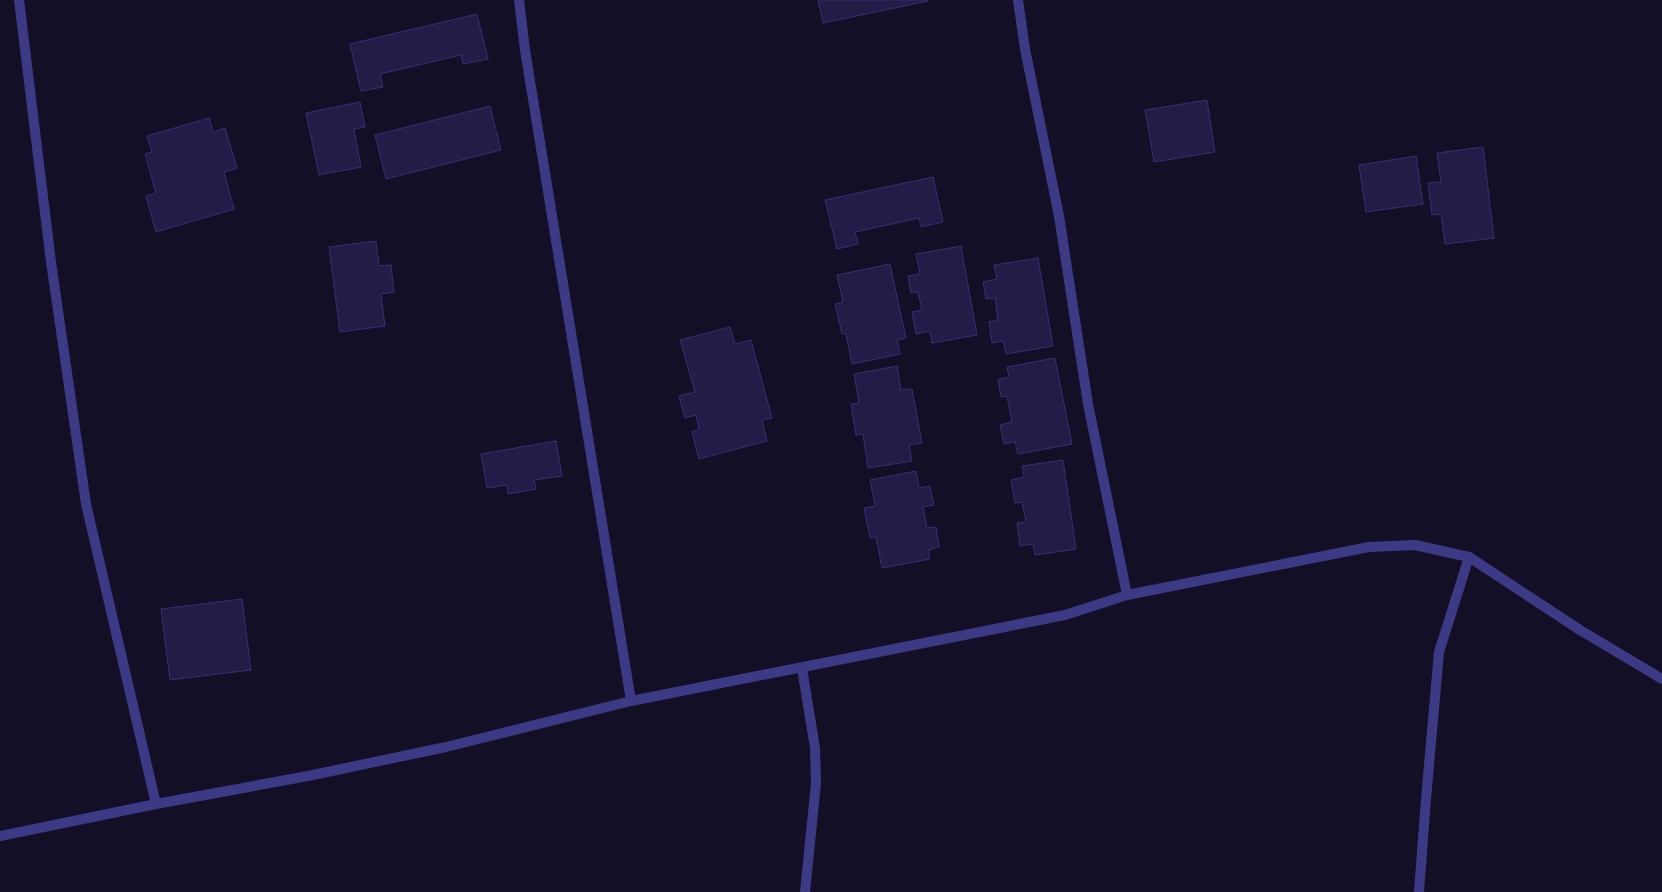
<svg xmlns="http://www.w3.org/2000/svg" width="1662" height="892" viewBox="0 0 1662 892" font-family="'Varela Round',sans-serif">
	<rect width="100%" height="100%" fill="#130f26"/>
	<path fill="#241b47" stroke="#3b2d73" d="M818,0H928V1L823,23Z
		M477,14L488,59L463,64L461,55L380,74L383,87L361,91L350,44Z
		M1207,100L1215,152L1154,162L1145,110Z
		M360,102L365,127L354,129L361,167L319,175L306,113Z
		M490,106L501,150L386,179L375,135Z
		M209,118L213,132L225,128L237,168L224,172L234,209L156,232L146,196L156,193L145,154L152,152L147,136Z
		M1483,147L1494,238L1445,244L1441,214L1432,215L1428,183L1441,182L1437,153Z
		M1416,156L1423,204L1366,212L1359,165Z
		M933,177L943,222L921,227L919,218L855,232L858,244L837,249L825,200Z
		M376,241L379,266L391,265L394,292L381,294L385,326L340,332L329,247Z
		M961,246L977,335L932,343L930,331L916,334L912,312L922,310L918,292L911,293L908,276L920,274L916,254Z
		M1038,258L1053,346L1006,354L1003,341L992,343L989,322L998,320L995,298L986,299L983,282L997,279L994,265Z
		M890,264L906,338L897,340L900,354L852,364L846,334H842L835,304L843,302L837,275Z
		M730,327L735,344L751,340L772,418L762,420L767,441L699,459L692,432L699,429L696,415L685,418L679,396L695,392L680,340Z
		M1055,358L1072,444L1018,454L1015,442L1004,444L1000,425L1012,422L1007,396L1001,397L998,379L1009,377L1007,367Z
		M897,366L901,390L912,389L922,443L909,445L912,461L868,468L863,434L856,435L851,404L859,403L854,374Z
		M556,441L562,476L534,480L536,489L508,494L507,485L487,488L481,454Z
		M1063,460L1076,549L1035,555L1033,544L1020,546L1017,523L1026,522L1022,502L1015,503L1011,480L1024,477L1022,466Z
		M916,471L919,488L930,486L934,505L923,507L927,528L936,527L939,547L928,550L930,559L882,568L876,537L870,538L864,508L875,506L870,480Z
		M242,599L251,670L170,680L161,609Z"/>
	<g fill="none" stroke-linecap="round" stroke-linejoin="round">
		<path stroke="#3d3a85" stroke-width="10" d="M19,0L51,262L86,504L156,804
			M519,0L525,50L631,701
			M1018,0L1025,49L1059,216L1088,404L1127,595
			M802,668L815,748L816,783L805,892
			M0,836L156,804L308,776L446,747L631,701L1065,615L1127,595L1369,547L1415,545L1469,557L1580,630L1662,679
			M1419,892L1426,799L1439,652L1469,557"/>
	</g>
</svg>
